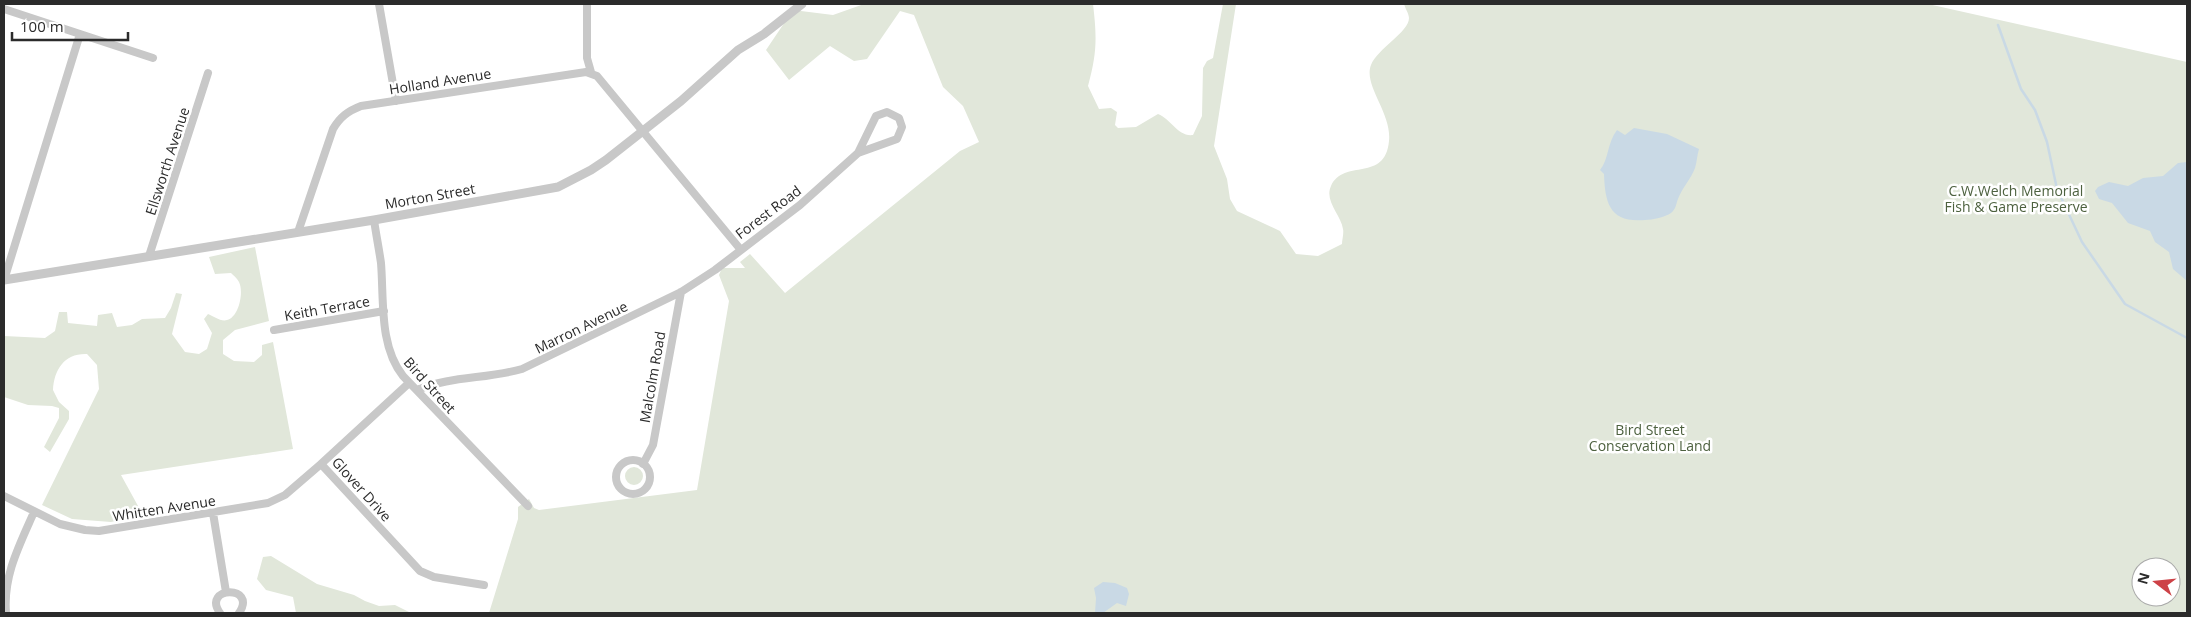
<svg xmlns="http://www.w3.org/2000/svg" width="2191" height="617" viewBox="0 0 2191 617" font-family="'Open Sans',sans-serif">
	<rect width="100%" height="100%" fill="#fff"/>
	<path fill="#e1e7da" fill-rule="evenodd" d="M864,4H1093C1097,38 1097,53 1088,86L1099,109L1111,108L1117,112L1115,125L1118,128L1136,127L1158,114C1171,119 1178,137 1193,135L1202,116L1203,68L1207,61L1213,58L1223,4H1236L1214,146L1227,179L1230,199L1237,211L1280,231L1296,254L1318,256L1342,244C1342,240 1344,233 1343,229C1341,215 1324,201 1331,186C1344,158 1385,183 1389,141C1392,113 1363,85 1371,65C1377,49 1409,32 1409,18C1409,14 1405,8 1404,4H1928L2187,62V613H489L518,519V507L529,499L534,508L539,510L697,490L729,301L719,275L722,268H745L740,262L750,254L785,293L960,151L979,142L963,106L943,87L914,15L900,11L867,59L854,61L830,46L789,80L766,50L793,10L833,15ZM2141,567H2171V597H2141Z
		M255,247L269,321L235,330L223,340V354L234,361L254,362L262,355V345L273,342L293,449L121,475L143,515L111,522L72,519L42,505L99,389L97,365L87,354C65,353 54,369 53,390L59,402L69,411V419L50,452L44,447L59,418V408L52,406L28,405L4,397V336L45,338L55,331L59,312H67L68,323L97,326L98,315L112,313L117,327L132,325L142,319L165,318L171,308L176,293L182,294L172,334L185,352L199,354L207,349L212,333L204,319L208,314C213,316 221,322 227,320C239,317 244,292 239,282C237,278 233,275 231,273L215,274L209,257Z
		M625 476a9 9 0 1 1 18 0a9 9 0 1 1-18 0Z
		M271,556L317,584L354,595L365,601L379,606L395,605L411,613H296L293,597L266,590L257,579L263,557Z"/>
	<path fill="#c9d9e5" d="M1634,128L1667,134L1699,149C1697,155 1697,162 1695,168C1691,179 1682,188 1678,199C1676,204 1676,209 1671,213C1665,217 1653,220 1645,220C1610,223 1605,204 1604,174L1600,170C1609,159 1607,143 1617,130L1625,135Z
		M2187,162V281L2173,269L2169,252L2155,242L2150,231L2128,223L2112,203L2099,199L2095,191L2098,187L2109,182L2128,186L2143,178L2163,176L2178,163Z
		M1103,582L1115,583L1127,588L1129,594L1126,606L1117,603L1103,613H1095L1096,598L1094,588Z"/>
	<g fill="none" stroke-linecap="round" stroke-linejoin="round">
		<path stroke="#c9d9e5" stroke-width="2.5" d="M1998,25L2021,89L2035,110L2047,142L2057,189L2082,242L2125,304L2187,338"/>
		<path stroke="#c8c8c8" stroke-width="8" d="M379,4L396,101
			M587,4V58L591,72
			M4,9L153,58
			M374,220C376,234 379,249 381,263C384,300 379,346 403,376L528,506
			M298,232L333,129C340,117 348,111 361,106L586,72L597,76L741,250
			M149,256L208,73
			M4,280L80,34
			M274,330L384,311
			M409,383L321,464L420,571L434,577L484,585
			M417,390C450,376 487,379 522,369L681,292L715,270L800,205L858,153L876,116L887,112L899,118L902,127L897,139L858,153
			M616 477a17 17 0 1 1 34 0a17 17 0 1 1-34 0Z
			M643,464L653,445L681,292
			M4,496L60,524L85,530L99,531L268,503L285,495L321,464
			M213,513L226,592
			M6,613C3,576 19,546 34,512
			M220,613C201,586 258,585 239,613"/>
		<path stroke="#c8c8c8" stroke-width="9" d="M4,280L374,220L558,187L591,170L606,160L681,101L738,50L764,34L802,4"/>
	</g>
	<g text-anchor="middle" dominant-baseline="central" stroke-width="5" stroke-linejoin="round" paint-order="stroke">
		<g font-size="14" fill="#2b2b2b" stroke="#fff">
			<text transform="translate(440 81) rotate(-9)">Holland Avenue</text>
			<text transform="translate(167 161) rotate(-72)">Ellsworth Avenue</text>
			<text transform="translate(430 196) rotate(-10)">Morton Street</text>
			<text transform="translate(768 212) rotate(-37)">Forest Road</text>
			<text transform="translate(327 308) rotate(-10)">Keith Terrace</text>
			<text transform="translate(581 327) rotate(-26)">Marron Avenue</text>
			<text transform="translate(652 377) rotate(-80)">Malcolm Road</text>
			<text transform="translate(430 385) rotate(48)">Bird Street</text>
			<text transform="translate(362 489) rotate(48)">Glover Drive</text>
			<text transform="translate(164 508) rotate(-9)">Whitten Avenue</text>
		</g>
		<g font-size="14" fill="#4d613f" stroke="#fff">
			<text x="2016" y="190">C.W.Welch Memorial<tspan x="2016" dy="16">Fish &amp; Game Preserve</tspan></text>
			<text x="1650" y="429">Bird Street<tspan x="1650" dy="16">Conservation Land</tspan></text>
		</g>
	</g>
	<rect width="2191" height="617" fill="none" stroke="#2b2b2b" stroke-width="10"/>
	<g transform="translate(2156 582) rotate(286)"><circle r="24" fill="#ffffff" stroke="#aaaaaa"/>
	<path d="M0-4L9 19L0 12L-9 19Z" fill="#cd4247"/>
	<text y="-8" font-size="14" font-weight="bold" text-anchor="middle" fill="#2b2b2b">N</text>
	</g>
	<path d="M12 32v8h116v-8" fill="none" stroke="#2b2b2b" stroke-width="2.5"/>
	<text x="20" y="32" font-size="15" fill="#2b2b2b" stroke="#ffffff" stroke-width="4" paint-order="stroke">100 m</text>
</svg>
